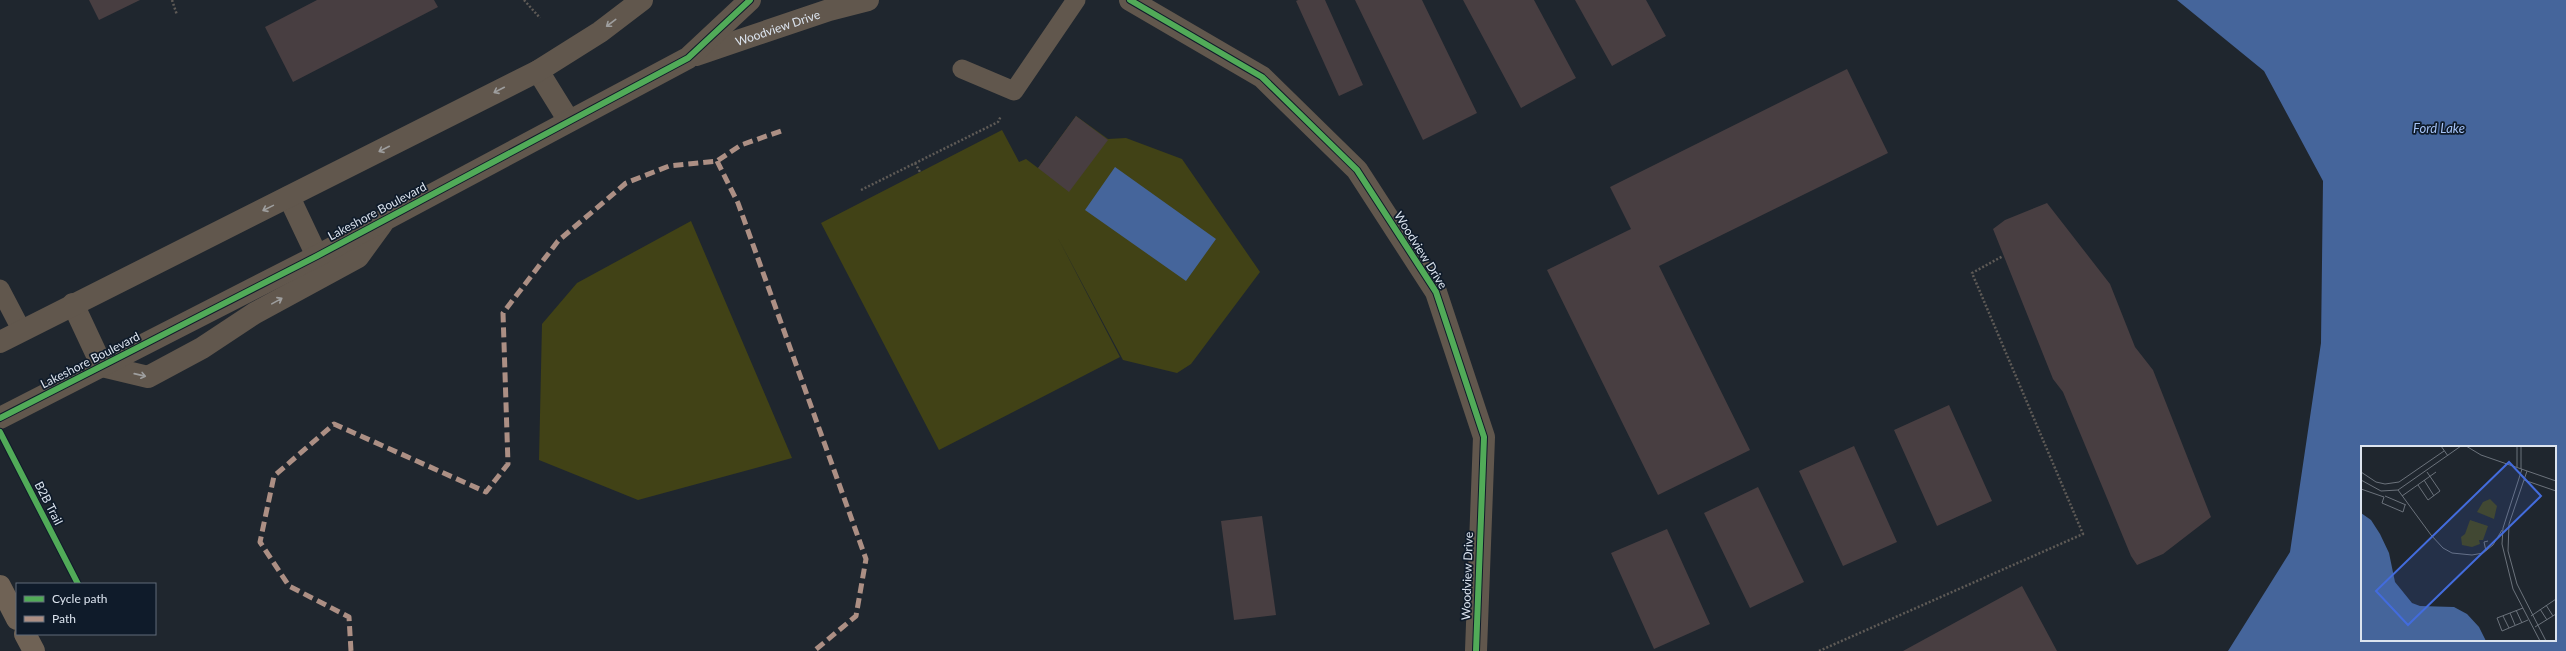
<svg xmlns="http://www.w3.org/2000/svg" width="2566" height="651" viewBox="0 0 2566 651" font-family="Lato,sans-serif">
	<rect width="100%" height="100%" fill="#1f262e"/>
	<path fill="#414216" d="M1076,116L1108,139L1126,138L1182,159L1260,272L1191,364L1177,373L1123,360L1058,238L1120,357L939,450L821,223L1002,130L1019,162L1026,159L1038,168Z
		M691,221L792,458L638,500L539,460L542,324L577,283Z"/>
	<path fill="#45659b" fill-rule="evenodd" d="M2177,0H2566V651H2228L2290,552L2321,343L2323,181L2264,71ZM2362,447H2555V640H2362Z
		M1115,167L1216,239L1186,281L1085,210Z"/>
	<path fill="#483e41" d="M89,0H140L99,20Z
		M317,0H434L438,7L293,82L265,27Z
		M1298,0H1325L1363,85L1339,96L1296,1Z
		M1355,0H1422L1477,113L1423,140Z
		M1463,0H1534L1576,78L1521,108Z
		M1575,0H1646L1666,36L1612,66Z
		M1847,69L1888,153L1659,266L1750,450L1658,495L1547,270L1631,229L1610,187Z
		M1076,116L1108,140L1069,192L1038,168Z
		M2047,203L2110,284L2135,347L2153,370L2211,517L2163,554L2137,565L2131,556L2063,392L2053,379L1993,229L2005,220Z
		M1949,405L1992,501L1937,526L1894,430Z
		M1854,446L1897,542L1843,566L1799,471Z
		M1758,487L1804,582L1750,608L1704,513Z
		M1262,516L1276,615L1234,620L1221,521Z
		M1667,529L1710,624L1654,649L1611,553Z
		M2022,586L2057,651H1903Z"/>
	<g fill="none" stroke-linecap="round" stroke-linejoin="round">
		<path stroke="#5f5b57" stroke-width="2.5" stroke-dasharray="2 2" stroke-linecap="butt" d="M172,0L177,15
			M524,0L540,18
			M915,163L920,172
			M861,190L998,122L1001,116
			M1819,651L2083,534L1972,273L2003,256"/>
		<path stroke="#61574d" stroke-width="19" d="M962,69L1014,91L1076,0
			M0,289L22,331"/>
		<g stroke="#61574d" stroke-width="22">
			<path d="M1130,0L1262,77L1357,170L1436,292L1484,437L1476,651"/>
			<path id="s1" d="M696,55L829,10L868,0"/>
			<path d="M538,71L569,121"/>
			<path d="M289,197L317,256"/>
			<path d="M73,304L102,366L148,377L202,348L255,313L358,257L382,224"/>
			<path d="M0,342L538,71L600,32L642,0"/>
			<path d="M0,418L317,256L688,58L750,0"/>
		</g>
		<path stroke="#6f6255" stroke-width="22" d="M0,586L17,619
			M25,634L34,651"/>
		<path stroke="#ac8f84" stroke-width="5" stroke-dasharray="10 5" stroke-linecap="butt" d="M717,161L738,203L866,559L856,616L814,651
			M351,651L349,617L289,586L260,542L274,476L334,424L486,492L508,464L503,313L558,241L626,183L669,166L717,161L741,145L781,131"/>
		<g stroke="#0f1b2a" stroke-width="8">
			<path id="cycleway" d="M1130,0L1262,77L1357,170L1436,292L1484,437L1476,651
				M0,418L317,256L688,58L750,0
				M0,432L78,584"/>
		</g>
		<use href="#cycleway" stroke="#51ab58" stroke-width="6"/>
	</g>
	<defs><path id="oneway-shaft" d="M-6 0H5M1.5-3L5.5 0L1.5 3" fill="none" stroke-width="1.6" stroke-linecap="round" stroke-linejoin="round"/></defs>
	<g stroke="#9e9e9e">
		<use href="#oneway-shaft" transform="translate(611 23) rotate(143)"/>
		<use href="#oneway-shaft" transform="translate(499 90) rotate(153)"/>
		<use href="#oneway-shaft" transform="translate(384 149) rotate(153)"/>
		<use href="#oneway-shaft" transform="translate(268 208) rotate(154)"/>
		<use href="#oneway-shaft" transform="translate(277 301) rotate(-29)"/>
		<use href="#oneway-shaft" transform="translate(140 375) rotate(13)"/>
	</g>
	<g text-anchor="middle" dominant-baseline="central" stroke-width="3.5" stroke-linejoin="round" paint-order="stroke">
		<g font-size="12" fill="#dce4ef" stroke="#0f1b2a">
			<text stroke="none"><textPath href="#s1" startOffset="86">Woodview Drive</textPath></text>
			<text transform="translate(377 211) rotate(-28)">Lakeshore Boulevard</text>
			<text transform="translate(1421 250) rotate(58)">Woodview Drive</text>
			<text transform="translate(90 360) rotate(-27)">Lakeshore Boulevard</text>
			<text transform="translate(49 503) rotate(63)">B2B Trail</text>
			<text transform="translate(1467 576) rotate(-88)">Woodview Drive</text>
		</g>
		<g font-size="13" font-style="italic" fill="#a5c2f5" stroke="#0f1b2a">
			<text x="2439" y="128">Ford Lake</text>
		</g>
	</g>
	<g transform="translate(2361 446)">
		<rect width="195" height="195" fill="#1f262e"/>
		<path d="M129,53L136,60L133,73L116,66L122,56ZM109,74L127,80L122,94H118L119,98L111,101L101,99L100,91L104,88Z" fill="#414216"/>
		<path d="M0,67L10,74L19,88L28,107L34,136L51,157L59,160L93,161L106,168L118,181L125,195H0Z" fill="#45659b"/>
		<path fill="none" stroke="#6b727b" stroke-width="1" d="M80,0L87,10M105,0L120,9L195,35M156,0V21M160,0V23M161,23L142,82L141,98L152,143L179,195M166,25L148,78L147,105L156,138L185,195M0,26L15,36L24,38L38,36L83,5M0,34L20,45L37,44L100,0M63,34L73,50M163,34L195,45M57,39L67,54L79,45L66,26M0,43L23,51L21,57L42,66L44,59M37,44L70,89L82,102L91,107L111,109L122,107L132,99L141,84M24,50L45,59M41,50L75,26M125,105L123,96L127,95M185,159L192,170M162,162L136,172L141,185L167,174M179,163L186,174M155,164L161,177M149,167L154,179M142,170L148,182M170,170L195,153M174,181L195,168"/>
		<path fill="#436cdd" fill-opacity="0.15" stroke="#436cdd" stroke-width="2" d="M148,16L180,50L47,179L15,145Z"/>
		<rect width="195" height="195" fill="none" stroke="#dce4ef" stroke-width="2"/>
	</g>
	<rect x="16" y="583" width="140" height="52" fill="#0f1b2a" stroke="#616b79"/>
	<rect x="24" y="596" width="20" height="6" fill="#51ab58" stroke="#616b79"/>
	<text x="52" y="603" font-size="12" fill="#dce4ef">Cycle path</text>
	<rect x="24" y="616" width="20" height="6" fill="#ac8f84" stroke="#616b79"/>
	<text x="52" y="623" font-size="12" fill="#dce4ef">Path</text>
</svg>
